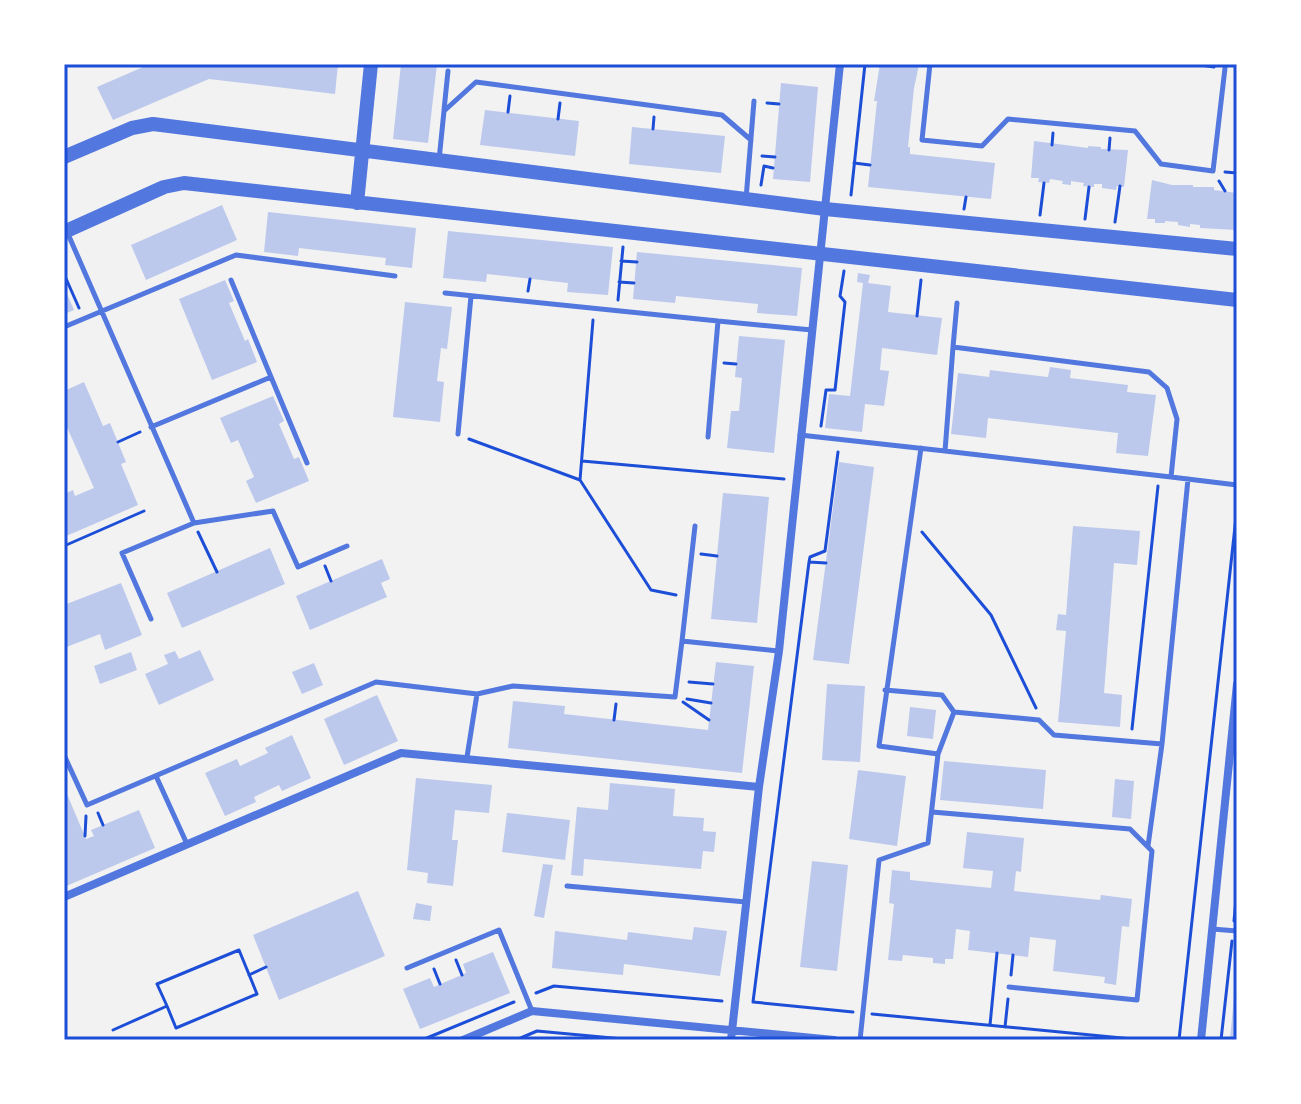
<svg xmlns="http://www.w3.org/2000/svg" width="1301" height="1104" viewBox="0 0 1301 1104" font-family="'Roboto Condensed',sans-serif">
	<rect width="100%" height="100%" fill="#f2f2f2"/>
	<path fill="#bdc9ec" d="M150,64H338L335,94L209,79L113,120L97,87Z
		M401,64H437L428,143L393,139Z
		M880,64L919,65L914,88L908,147H910V154L995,163L991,199L868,187L877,101H874Z
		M781,83L818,87L810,182L773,179Z
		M485,110L579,121L575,156L480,145Z
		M632,127L725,136L721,173L629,164Z
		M1034,141L1088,148V146L1101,147V149L1128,150L1124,187L1117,186L1116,190L1102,188V184H1094V187L1083,186L1084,183L1071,181V185L1062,184L1063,181L1050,179L1049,183L1038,182L1039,178H1031Z
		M1152,180L1172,185H1193V187H1214V190L1237,193V230L1200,228V225L1190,224V227L1178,225V222L1165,221V223H1155V219H1147Z
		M222,205L237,240L146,280L131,245Z
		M268,212L416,228L412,268L385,265L386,258L299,248L298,256L264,252Z
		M448,231L613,247L608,295L567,292L568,283L487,274L486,282L443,278Z
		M637,252L802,268L797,316L757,313L758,304L676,296L675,303L633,299Z
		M858,273L870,275L868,283L891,286L888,312L942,318L937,355L882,348L880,370L889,371L884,406L865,404L862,432L825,428L829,394L850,396L863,283L857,282Z
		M225,280L234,301L229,303L245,341L248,339L257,362L212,380L179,299Z
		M64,287L74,310L64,314Z
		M405,302L452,307L447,349L441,348L437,381L444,382L440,422L393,417Z
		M739,336L785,340L774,453L727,448L731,411H739L742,378L735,377Z
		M1050,367L1071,370L1070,378L1128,385L1127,392L1156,395L1148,456L1116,453L1118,433L988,418L986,438L951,434L958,373L989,377L990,370L1048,377Z
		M84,382L103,426L110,423L126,462L121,464L138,505L64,537V494L73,490L75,496L94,488L66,425L64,426V391Z
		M273,396L284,421L279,424L294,459L299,457L309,481L256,503L246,481L254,477L238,440L231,443L220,418Z
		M839,462L874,467L849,664L813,660Z
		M723,493L769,497L757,623L711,619Z
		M1073,526L1140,531L1137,565L1114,563L1104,693L1122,695L1120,727L1058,722L1066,631L1056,630L1058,614L1066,615Z
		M270,548L285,584L182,628L167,593Z
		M382,559L390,579L381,583L387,597L310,630L296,596Z
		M121,583L142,635L105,650L100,634L64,648V605Z
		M200,650L214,680L159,705L145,674L168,664L164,655L175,651L179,659Z
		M131,652L137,670L100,684L94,666Z
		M716,662L754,666L742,773L508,748L513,701L565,706L564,714L708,730Z
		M314,663L323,685L302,694L292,672Z
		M827,684L865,686L860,762L822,760Z
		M377,695L398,741L344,765L324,719Z
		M910,707L936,710L933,739L907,736Z
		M292,735L311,778L282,791L279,785L254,797L256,802L225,816L205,773L237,759L240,766L268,753L265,748Z
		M944,761L1046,770L1043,809L940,800Z
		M858,770L906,776L897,846L849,839Z
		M416,778L492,785L489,813L455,810L452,840H458L453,886L427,883L428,873L407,870Z
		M1115,779L1134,781L1131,819L1112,817Z
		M610,783L675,789L673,816L704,818L703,831L716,832L714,852L703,851L701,869L584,859L583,876L571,875L577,807L608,810Z
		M64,787L86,839L94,836L91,830L139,810L155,848L64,887Z
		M507,813L570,820L565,860L502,852Z
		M967,832L1024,838L1021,872L1016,871L1014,891L1100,900L1101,895L1132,899L1129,927L1122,926L1116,985L1104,983L1105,977L1053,971L1056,940L1030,937L1028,957L968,950L970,931L956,929L953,959H945V964L933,963V958L903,955L902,961L888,960L894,904L889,903L892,870L910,872V880L991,888L993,871L963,868Z
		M812,861L848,865L837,971L800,967Z
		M543,864L553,865L544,918L534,916Z
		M358,891L385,956L279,1000L253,935Z
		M416,903L432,906L430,921L413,919Z
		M694,927L727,931L720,976L624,964L623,975L552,968L555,931L627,940L628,932L692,940Z
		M493,952L510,993L420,1029L403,989L430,978L434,987L466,973L463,964Z
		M1235,985H1237V1040H1230Z"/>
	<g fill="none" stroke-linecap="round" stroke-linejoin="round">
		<path stroke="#1d4ed8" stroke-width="3" d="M1194,64L1214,67
			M767,103L779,104
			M508,112L510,96
			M558,119L560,103
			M653,129L654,117
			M1052,145L1053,133
			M1109,150L1110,138
			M762,156L775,157
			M854,163L870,165
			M1225,172L1237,173
			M1219,181L1225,191
			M761,185L764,166L773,168
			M851,195L865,64
			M964,209L966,197
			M1040,215L1044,183
			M1085,219L1089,187
			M1115,222L1120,186
			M621,261L637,262
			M64,274L79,308
			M619,282L634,283
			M528,291L530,279
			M618,300L623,247
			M917,316L921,280
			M593,320L580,480L651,590L676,595
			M724,363L736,364
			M821,426L826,390H835L845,302L840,296L844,271
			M469,439L580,480
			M118,442L140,432
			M838,452L825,551L810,557L809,562L753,1002L853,1012
			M582,461L784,479
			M198,532L217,572
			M922,532L991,615L1036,708
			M64,546L144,511
			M701,554L717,556
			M809,562L826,563
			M325,566L331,581
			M689,682L713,684
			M687,699L711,703
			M683,702L709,720
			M614,720L616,704
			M1132,729L1158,486
			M98,813L103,825
			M85,836L86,816
			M1234,921L1237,889
			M456,960L462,975
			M434,969L440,984
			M249,975L266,967
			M1011,975L1013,955
			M536,993L554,986L722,1001
			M872,1014L1143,1040
			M990,1025L997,953
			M1005,1027L1008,999
			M113,1030L167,1006L176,1028L257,994L239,950L157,984L167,1006
			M422,1040L514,1002
			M516,1040L537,1031L634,1040
			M1179,1040L1237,508
			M1221,1040L1232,941"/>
		<path stroke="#5277de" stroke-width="5" d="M930,64L922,140L982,146L1008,119L1135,131L1161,164L1213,171L1225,68
			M444,110L448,71
			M439,160L444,111L476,82L722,115L751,140
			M746,199L754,101
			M68,234L194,523L122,553L151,619
			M231,280L271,377
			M445,293L718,321
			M957,303L953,347L1149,372L1167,388L1177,419L1171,477L1237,485
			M64,327L236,255L395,276
			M151,427L271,377L307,463
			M458,434L471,296
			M800,435L945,451L953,347
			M708,437L718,321L812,330
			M921,448L879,746L938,754L954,712
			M945,451L1171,477
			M194,523L273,511L298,567L347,546
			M695,526L682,641L778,651
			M885,690L942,695L954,712L1039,720L1054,735L1162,744L1188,479
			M64,755L87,805L376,682L477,694
			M467,757L477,694L513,686L675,697L682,641
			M156,776L187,844
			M932,812L1130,829L1152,851L1137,1000L1009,987
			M1148,846L1162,744
			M567,886L746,902
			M1212,929L1237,931
			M407,968L499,930L532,1011
			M860,1040L879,860L928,843L938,754"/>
		<path stroke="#5277de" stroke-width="8" d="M64,897L401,753L759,787
			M463,1040L532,1011L834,1040
			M731,1040L759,787L779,651L840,64
			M1201,1040L1237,684"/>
		<path stroke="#5277de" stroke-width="14" d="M64,157L132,128L153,124L825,209L1237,249
			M357,203L371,64
			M64,232L164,187L184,183L1237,300"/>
	</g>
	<rect width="1301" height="1104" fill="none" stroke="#ffffff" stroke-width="132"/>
	<rect x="66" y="66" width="1169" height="972" fill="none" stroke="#1d4ed8" stroke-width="3"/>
</svg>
